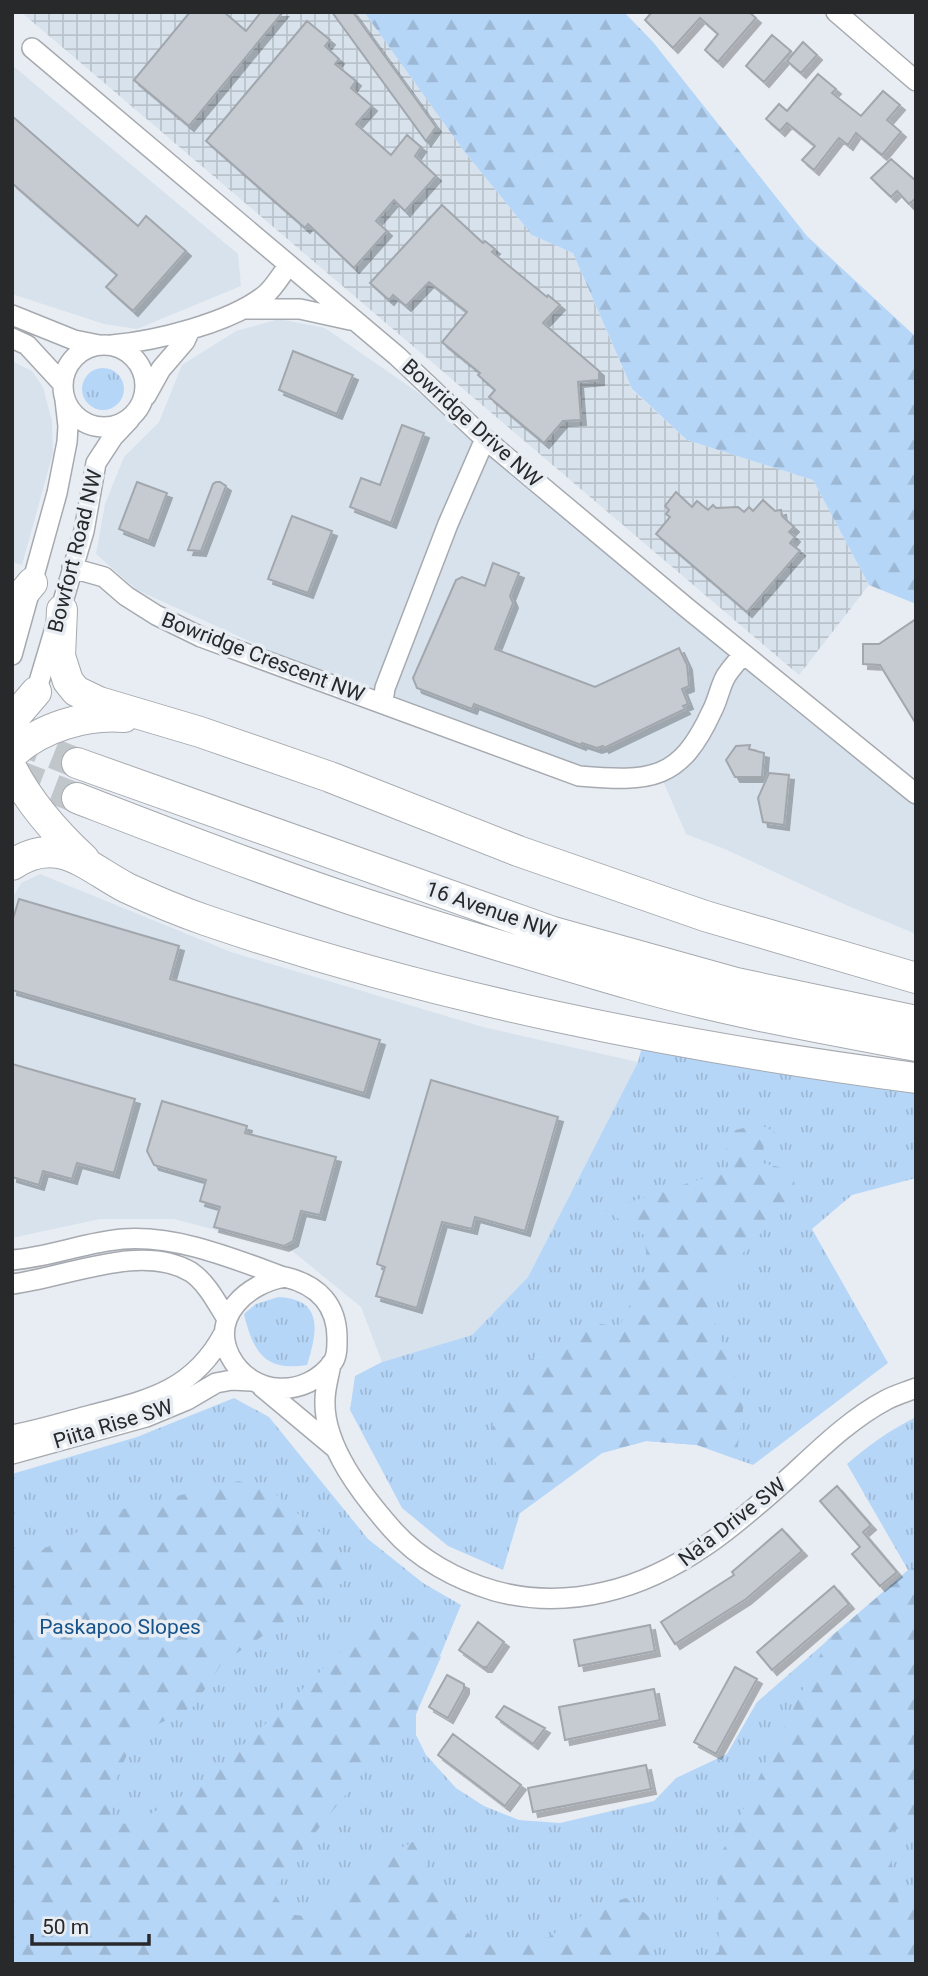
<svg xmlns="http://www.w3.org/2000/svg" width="928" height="1976" viewBox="0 0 928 1976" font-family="Roboto,sans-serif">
	<defs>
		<pattern id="industrial-grid" width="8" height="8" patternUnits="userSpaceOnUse" patternTransform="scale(1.75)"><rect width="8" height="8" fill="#d7e2ed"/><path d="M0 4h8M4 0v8" fill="none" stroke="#b9c2cb"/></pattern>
		<pattern id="grass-tufts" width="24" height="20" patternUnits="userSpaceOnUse" patternTransform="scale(1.75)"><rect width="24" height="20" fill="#b6d6f8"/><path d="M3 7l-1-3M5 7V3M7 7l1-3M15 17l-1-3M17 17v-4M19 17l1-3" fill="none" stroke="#9cb8d5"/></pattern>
		<pattern id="forest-firs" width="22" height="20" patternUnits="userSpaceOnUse" patternTransform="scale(1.75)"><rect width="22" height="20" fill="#b6d6f8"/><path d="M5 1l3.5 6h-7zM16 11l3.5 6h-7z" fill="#9cb8d5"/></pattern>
		<filter id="shadow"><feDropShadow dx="5" dy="5" stdDeviation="0" flood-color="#0004"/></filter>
	</defs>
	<rect width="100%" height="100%" fill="#e8edf3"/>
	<path fill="#d7e2ed" d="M12,65L238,254L241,286L137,329L104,324L12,294Z
		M279,319L325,328L485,439L916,794V934L848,906L727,850L686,834L660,774L579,776L383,702L137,590L96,554L105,504L124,457L159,422L182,365L236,331Z
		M12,361L32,371L43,387L52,421L53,453L22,565L12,562Z
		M40,874L231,952L483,1027L638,1062L528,1277L472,1335L382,1362L361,1307L291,1250L174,1219H100L12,1238V899L21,883Z"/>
	<path fill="url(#industrial-grid)" d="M21,12H364L464,151L532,235L573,253L632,390L687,440L813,480L869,585L799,675Z"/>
	<path fill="url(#grass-tufts)" d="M82 389a21 21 0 1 1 42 0a21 21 0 1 1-42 0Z
		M642,1047L916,1086V1178L852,1195L812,1229L888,1363L753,1465L697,1445L646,1441L602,1453L520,1513L503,1570L448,1546L402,1508L350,1410L355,1376L382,1362L472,1335L528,1277L638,1062Z
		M278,1297C325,1299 317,1333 307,1365C264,1372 253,1351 244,1314L256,1304Z
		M234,1398L269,1417L368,1539L423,1583L461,1605L416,1714V1735L426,1755L456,1788L484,1806L519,1820L560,1823L654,1801L676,1778L727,1754L757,1702L908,1570L847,1464C869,1445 890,1430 916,1417V1964H12V1474L137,1437Z"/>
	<path fill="url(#forest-firs)" d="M364,12H624L653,42L807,236L916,337V604L869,585L813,480L687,440L632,389L573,253L532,235L464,151Z
		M759,1124L780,1135L764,1144L762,1163L792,1170L797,1197L753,1241L706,1297L744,1402L736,1459L697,1445L646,1441L602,1453L520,1513L502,1500L490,1432L530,1360L591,1322L619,1327L648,1267L644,1235L605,1210L729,1170L724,1133Z
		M239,1481L273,1492L323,1535L348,1579L222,1663L194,1706L135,1736L113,1787L111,1825L137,1822L200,1785L309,1683L367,1625L407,1628L426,1640L441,1657L416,1714V1735L394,1734L307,1843L273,1892L288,1914L311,1917L388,1854L413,1842L460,1925L479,1944L549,1937L593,1908L626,1898L656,1922L651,1964H12V1565L123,1509Z
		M916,1567V1820L887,1834L899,1905L916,1899V1964H705L719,1951L717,1862L828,1639L909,1570Z"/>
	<path fill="#c6cbd1" stroke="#a2a7ad" stroke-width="2" filter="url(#shadow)" d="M190,12H224L246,31L261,12H283L189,126L134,80Z
		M332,12H353L436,127L426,141Z
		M652,12H749L756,18L718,62L705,50L718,34L700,18L673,48L645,20Z
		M307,21L330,40L325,46L339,59L335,64L356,81L351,88L372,106L356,124L391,155L407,135L421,147L415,156L436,176L405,211L394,200L376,221L387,231L354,268L308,224L305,228L206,141Z
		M772,35L791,51L764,82L746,66Z
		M803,42L817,55L801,73L787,61Z
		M818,74L836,89L832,93L861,116L883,91L900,105L887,120L901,132L882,155L856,133L848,145L839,138L814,170L802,160L815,146L787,123L780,131L766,119L779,104L787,111Z
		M12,116L138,226L146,216L186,251L133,311L106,287L117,275L12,183Z
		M891,159L916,181V198L909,204L897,191L891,197L871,178Z
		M442,205L483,243L485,241L495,249L492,252L547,297L548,295L560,305L543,323L599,371V380L578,382L581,420L563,421L544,443L489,397L495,390L478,375L480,373L442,342L467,312L429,282L406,306L393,295L389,300L370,283Z
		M293,351L353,375L337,414L279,390Z
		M402,425L424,433L391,523L350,507L361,478L380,485Z
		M137,482L167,493L149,541L119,529Z
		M216,482H220L226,486L201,551L188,550L213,484Z
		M676,492L692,507L697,501L708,510L713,505L716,508L738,507L744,512L749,507L753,511L763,500L775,511L781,510L782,516L794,527L789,532L795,537L790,543L800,551L747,612L656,534L670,517L666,514L669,510L665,506Z
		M292,516L332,531L308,593L268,579Z
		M493,563L519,573L510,596L513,603L495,649L595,687L679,648L687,665L689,686L682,689L688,704L683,706L685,709L604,748L603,746L597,748L582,743L581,745L474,704L472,709L417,688L413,678L456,580L462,577L485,586Z
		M916,619V724L880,665L863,664V644H879Z
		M750,745L749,749L764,753L762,777H735L726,760L736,746Z
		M769,773L789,775L784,825L763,822L758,798Z
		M19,899L179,946L170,979L380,1040L364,1093L12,990V922Z
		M12,1064L135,1099L114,1173L77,1163L72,1179L43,1171L39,1185L12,1177Z
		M431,1080L558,1117L525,1231L475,1217L472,1229L442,1222L417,1308L376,1296L385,1267L377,1264Z
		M162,1101L247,1126L245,1133L336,1157L320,1215L301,1211L293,1241L284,1246L214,1227L220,1207L200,1201L206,1180L154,1165L147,1151Z
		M837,1486L871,1525L863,1532L897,1572L880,1586L852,1554L860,1547L820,1501Z
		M782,1529L802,1551L746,1599L675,1644L661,1622L734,1575L732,1572Z
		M834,1586L849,1604L772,1670L757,1652Z
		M478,1622L504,1642L487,1667H483L459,1650Z
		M650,1625L655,1651L579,1666L574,1640Z
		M735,1667L757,1679L716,1754L694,1742Z
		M447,1675L464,1684V1689L448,1718L429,1707Z
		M654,1689L660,1720L565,1740L559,1707Z
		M504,1706L545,1728L533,1744L496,1717Z
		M453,1734L521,1785L505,1806L438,1755Z
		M646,1765L651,1789L533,1812L528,1788Z"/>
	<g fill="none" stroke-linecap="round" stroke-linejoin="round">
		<path stroke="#c1c6cb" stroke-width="30" stroke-dasharray="30 15" stroke-linecap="butt" d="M12,737L77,763
			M12,773L77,798"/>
		<g stroke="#a6aab0" stroke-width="22">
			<path id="minor" d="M836,12L916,81
				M32,48L397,356L485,439L687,608L916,794
				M245,309H300L350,320
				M12,315L74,340L99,345
				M12,338L27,345L63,384
				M63 386a41 41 0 1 1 82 0a41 41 0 1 1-82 0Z
				M112,345C155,341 230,323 265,295C274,288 281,275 288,266
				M146,396L161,369L185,341L190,330
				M72,568L104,577L126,596L156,615L201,637L579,776C651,782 680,781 712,711C718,700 720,686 726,676C731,668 738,661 743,654
				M12,655L57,493L67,442L68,426L65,400
				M33,702L84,531L96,463L113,437L130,419
				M383,702L385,688L448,524L485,439
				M12,1260C50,1257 86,1242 123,1239C178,1235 234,1259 284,1277
				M285,1277C319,1285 338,1306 337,1341C337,1348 337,1356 333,1362C306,1399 251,1397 230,1356C210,1316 248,1283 285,1277Z
				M12,1284C65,1278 141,1242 191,1272C207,1283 217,1303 227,1319
				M331,1364C329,1376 325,1388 325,1400C323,1446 363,1496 392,1529C418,1559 457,1580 495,1591C532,1601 567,1601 605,1592C680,1575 739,1523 795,1472C823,1446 852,1418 886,1400C895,1395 906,1392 916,1388
				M262,1387L335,1448
				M12,1435C39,1430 65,1422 91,1415C149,1400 194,1390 224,1333
				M12,1454L146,1417L187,1400L216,1383L232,1380L251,1381"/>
		</g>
		<g stroke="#a6aab0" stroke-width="32">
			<path id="highway" d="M12,607L32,583
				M62,610L60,656L68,681L76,691L99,702L200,732L330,777L518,851L705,916L916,978
				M12,720L36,692
				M12,754C41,727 86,714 124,717
				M77,763L553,932L736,983L916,1021
				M12,769C30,804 56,833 84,859
				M77,798C165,832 252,866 341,896C436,928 534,956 630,984C724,1011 820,1028 916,1046
				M12,865C58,833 88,868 127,888C153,900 179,911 205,920C436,999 674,1046 916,1078"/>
		</g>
		<use href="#minor" stroke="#fff" stroke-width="19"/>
		<use href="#highway" stroke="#fff" stroke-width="30"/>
	</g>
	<g text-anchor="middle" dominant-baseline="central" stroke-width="7" stroke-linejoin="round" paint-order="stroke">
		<g font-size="21" fill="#27292b" stroke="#e8edf3">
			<text transform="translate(472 423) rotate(42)">Bowridge Drive NW</text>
			<text transform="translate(75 551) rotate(-76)">Bowfort Road NW</text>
			<text transform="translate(263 657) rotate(21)">Bowridge Crescent NW</text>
			<text transform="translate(491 910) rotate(19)">16 Avenue NW</text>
			<text transform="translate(113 1424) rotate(-17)">Piita Rise SW</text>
			<text transform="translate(732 1522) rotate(-38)">Na'a Drive SW</text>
		</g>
		<g font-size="21" fill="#16538b" stroke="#e8edf3">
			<text x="120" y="1627">Paskapoo Slopes</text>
		</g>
	</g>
	<rect width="928" height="1976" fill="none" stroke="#27292b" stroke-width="28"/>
	<path d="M32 1934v10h117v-10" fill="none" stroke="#27292b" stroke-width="3.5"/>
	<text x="42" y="1934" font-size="21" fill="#27292b" stroke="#e8edf3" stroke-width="5" paint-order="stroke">50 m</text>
</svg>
